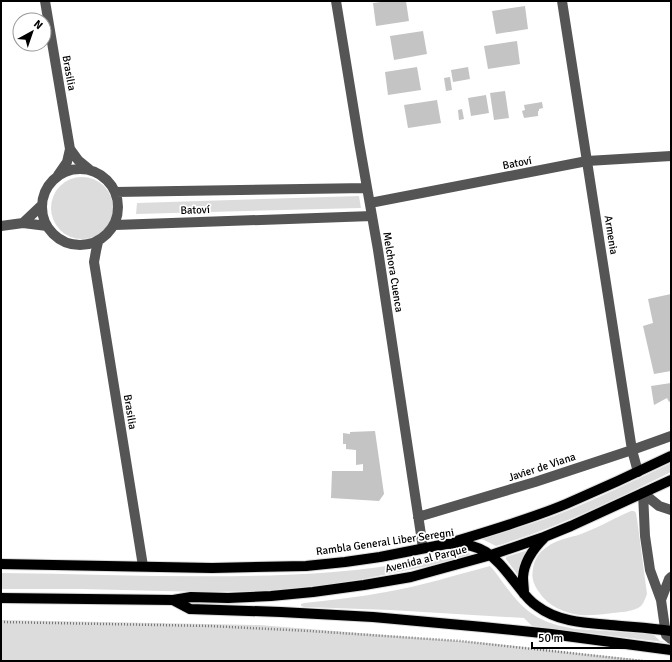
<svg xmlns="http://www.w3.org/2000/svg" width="672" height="662" viewBox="0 0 672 662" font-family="Signika,sans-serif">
	<rect width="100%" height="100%" fill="#fff"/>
	<path fill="#dcdcdc" d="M51 208a31 31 0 1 1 62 0a31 31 0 1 1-62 0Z
		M359,196L361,208L136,214L137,203Z
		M671,463V472C614,500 557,528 496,546L482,539C511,530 540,522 569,510C603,496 637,479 671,463Z
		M631,511H634L636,513L637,519L647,594C645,599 643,606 638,608C630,612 621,612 613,613C603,614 591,616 580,615C564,613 548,606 539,592C534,585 531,578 533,569C534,560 539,552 547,547C557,539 570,538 581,534C598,528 614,518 631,511Z
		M525,551L526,552L520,567L518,574H517L506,559V557Z
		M468,552L470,554L469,555L428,566L363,579L324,585L265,591L203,592L81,589H1V573C108,574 215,580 321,573C370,570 419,561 468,552Z
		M490,566C497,573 501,581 507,588C527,615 543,624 576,629L650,634L654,635L660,641L671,643L532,626L524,618L390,610L304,607L301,606V604L304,603C332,600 359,597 386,592C421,586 456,575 490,566Z
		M1,620L259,625L486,643L653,661H1Z"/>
	<path fill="#c4c4c4" d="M388,1H406L409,21L376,26L373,3Z
		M525,6L528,29L496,34L492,11Z
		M423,31L427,54L394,60L390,36Z
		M517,41L520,64L488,69L484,46Z
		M417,67L421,90L388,95L385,72Z
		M468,67L470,79L453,82L451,70Z
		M450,77L452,90L446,91L444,78Z
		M505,91L509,118L494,120L490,93Z
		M486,95L489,113L471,116L468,98Z
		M437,100L441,123L408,128L404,105Z
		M542,102L543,108L539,109V111H538V116L524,118L522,111L525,110L524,105Z
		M462,109L464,119L459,120L458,110Z
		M671,294V371L654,374L643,326L653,323L648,299Z
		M671,383V401L669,402L667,398L654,405L651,386Z
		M375,431L384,494L379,501L331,498L332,471H363V464L356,465V450L346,449V444H343V433L350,434V432Z"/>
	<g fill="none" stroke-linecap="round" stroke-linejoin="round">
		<g stroke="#dbdbdb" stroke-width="12">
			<path id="major" d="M456,541C493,530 530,519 566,504C601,489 636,473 671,456
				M1,564L212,568L306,566L345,562L380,557L446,544C485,541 496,559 518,586C524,594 529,601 537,606C558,622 585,623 610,625C630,627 651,628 671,631
				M524,594C524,588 523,583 523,577C524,561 533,549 544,538
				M1,598L173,600L190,609L281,612L373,617L483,627L551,634L671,650
				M173,600L191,597L228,598L271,596L313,592L364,585L411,577L491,555L544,537L571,526L671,480"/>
		</g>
		<path stroke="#777" stroke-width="2.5" stroke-dasharray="1 2" stroke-linecap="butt" d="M1,622L210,626L310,631L460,641L643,661"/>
		<path stroke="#555" stroke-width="10" d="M45,1L70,149L67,162L58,175
			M336,1L359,142L378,250L423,548
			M562,1L632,450L638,472
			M70,149L78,160L89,169
			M42 207a38 38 0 1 1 76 0a38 38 0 1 1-76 0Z
			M115,192L367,188
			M370,203L587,161L671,156
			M23,223L42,205
			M115,225L372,216
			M1,226L23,223L47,226
			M98,242L96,251L94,262L143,566
			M643,493L645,536L650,570L661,600L666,635L671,639
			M643,493L659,506L671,510
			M418,517L535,482L632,450L671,436
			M661,600L669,579L671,577"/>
		<use href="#major" stroke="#000" stroke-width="10"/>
	</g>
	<g text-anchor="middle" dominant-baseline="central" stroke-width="3.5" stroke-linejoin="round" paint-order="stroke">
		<g font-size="11" fill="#000" stroke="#fff">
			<text transform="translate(69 73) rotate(80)">Brasilia</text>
			<text transform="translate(517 163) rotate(-11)">Batoví</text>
			<text transform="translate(195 210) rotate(-2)">Batoví</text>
			<text transform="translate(611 235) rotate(81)">Armenia</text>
			<text transform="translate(393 272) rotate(81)">Melchora Cuenca</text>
			<text transform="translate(130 412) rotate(81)">Brasilia</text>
			<text transform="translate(542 467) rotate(-18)">Javier de Viana</text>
			<text transform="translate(385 542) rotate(-8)">Rambla General Liber Seregni</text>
			<text transform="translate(426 559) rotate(-14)">Avenida al Parque</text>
		</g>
	</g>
	<rect width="672" height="662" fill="none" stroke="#000000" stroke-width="4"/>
	<g transform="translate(32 32) rotate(40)"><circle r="19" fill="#ffffff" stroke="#999999"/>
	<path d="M0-3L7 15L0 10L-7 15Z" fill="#000000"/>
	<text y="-6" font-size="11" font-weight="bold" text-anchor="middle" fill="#000000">N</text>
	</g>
	<path d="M532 642v6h96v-6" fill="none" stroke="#000000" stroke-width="2"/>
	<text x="538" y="642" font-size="12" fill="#000000" stroke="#ffffff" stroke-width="3" paint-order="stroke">50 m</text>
</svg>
